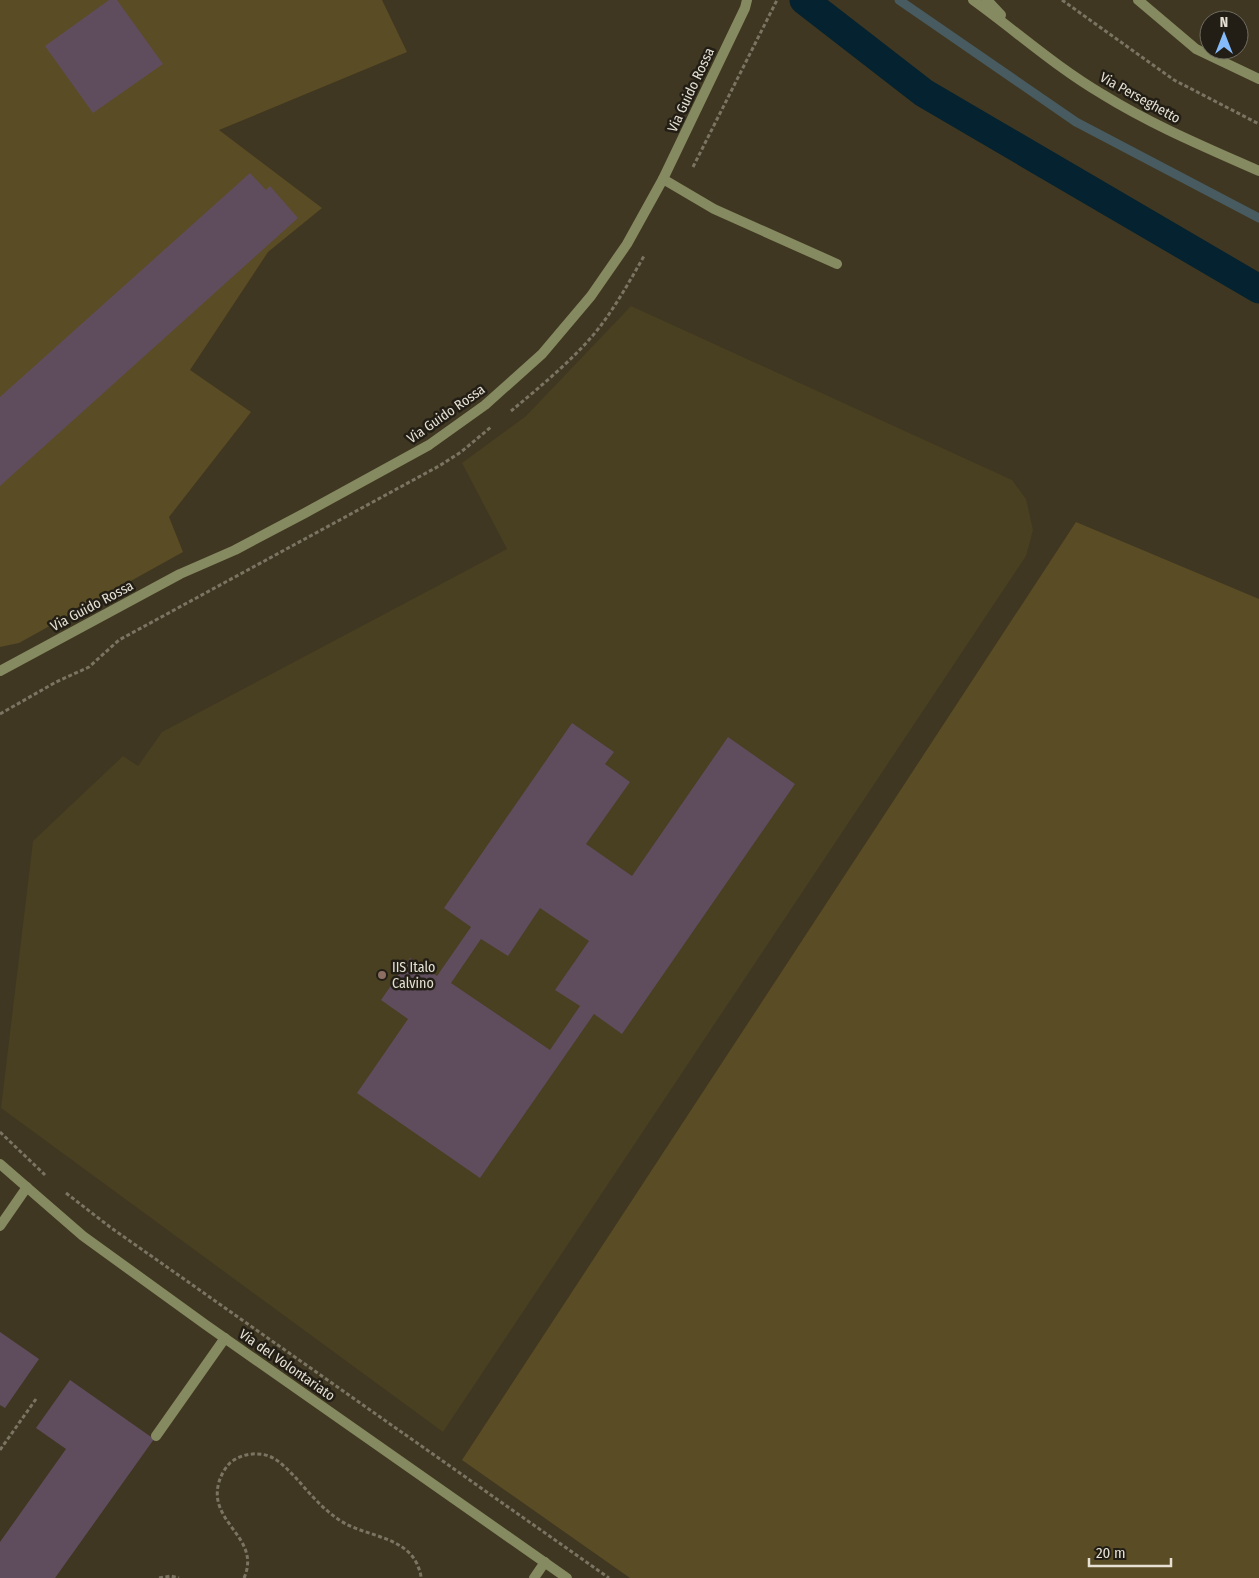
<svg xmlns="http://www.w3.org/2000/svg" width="1259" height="1578" viewBox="0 0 1259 1578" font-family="'Fira Sans Condensed',sans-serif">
	<rect width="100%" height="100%" fill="#3f3721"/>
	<path fill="#493f21" d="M631,306L1012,480L1026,499L1033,530L1026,556L443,1432L1,1108L33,841L123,756L138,766L162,732L507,549L462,463L526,416Z"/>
	<path fill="#5a4c24" d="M0,0H382L407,52L219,130L322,208L268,252L190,370L251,412L169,517L183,552L19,643L0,647Z
		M1076,522L1259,599V1578H630L462,1460Z"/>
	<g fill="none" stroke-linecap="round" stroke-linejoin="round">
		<path stroke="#485b60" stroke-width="9" d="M899,0L1076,122L1259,218"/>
		<path stroke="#04222f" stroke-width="29" d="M804,0L924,93L1259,289"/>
	</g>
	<path fill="#5f4d5e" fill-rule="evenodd" d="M109,0H117L163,64L93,113L45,46Z
		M250,173L266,190L270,186L298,218L0,486V397Z
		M572,723L614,752L605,764L630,782L586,844L632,876L728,737L795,784L622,1034L594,1014L480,1178L357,1093L408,1019L381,1000L410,958L437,976L471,927L444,908ZM540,908L589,941L555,990L580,1006L550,1050L451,983L481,939L508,956Z
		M0,1332L39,1359L5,1408L0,1405Z
		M70,1380L154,1439L55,1578H0V1542L66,1449L36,1428Z"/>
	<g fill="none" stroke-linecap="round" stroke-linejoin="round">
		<path stroke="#7b7462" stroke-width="3" stroke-dasharray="4 2.5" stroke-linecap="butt" d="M1062,0L1174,80L1259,124
			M693,167L777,0
			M511,411C541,386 579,355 602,324C618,302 631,279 644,256
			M0,714L56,682L89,667L119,640L439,466L461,452L491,427
			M0,1132L45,1175
			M66,1193L110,1227L609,1578
			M0,1450L36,1399
			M159,1578L171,1576L179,1578
			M244,1578C262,1537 207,1523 219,1482C221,1475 225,1468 230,1463C241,1453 261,1451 273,1458C282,1463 289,1471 296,1478C311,1495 326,1513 346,1524C369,1536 405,1538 417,1564C419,1569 421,1573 421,1578"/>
		<path stroke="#858a61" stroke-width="10" d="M1138,0L1196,49L1259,79
			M663,179L714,209L837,264
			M0,1226L27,1187
			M156,1436L225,1338
			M534,1578L545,1562"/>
		<path stroke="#858a61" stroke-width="10" d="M0,1164L83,1236L206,1325L567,1578"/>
		<path stroke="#858a61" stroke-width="10" d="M973,0C1016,31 1056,67 1102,94C1152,125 1205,147 1259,171
			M987,0L1001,15
			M0,671L180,574L235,550L305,513L429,445L485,405L542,354L591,296L627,244L663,179L745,8L747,0"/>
	</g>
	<circle fill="#8d6e63" stroke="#221e15" stroke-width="2" cx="382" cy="975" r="5"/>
	<g text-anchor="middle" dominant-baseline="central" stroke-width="5" stroke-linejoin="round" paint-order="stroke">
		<g font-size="14" fill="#e5e0d3" stroke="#221e15">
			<text transform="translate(691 90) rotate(-65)">Via Guido Rossa</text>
			<text transform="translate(1140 98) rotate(29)">Via Perseghetto</text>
			<text transform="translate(446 414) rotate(-35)">Via Guido Rossa</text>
			<text transform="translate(92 606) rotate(-28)">Via Guido Rossa</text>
			<text transform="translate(287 1365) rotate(35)">Via del Volontariato</text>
		</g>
		<g font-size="14" fill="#e5e0d3" stroke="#221e15" text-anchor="start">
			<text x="392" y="967">IIS Italo<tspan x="392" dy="16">Calvino</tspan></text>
		</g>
	</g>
	<g transform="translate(1224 35)"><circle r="24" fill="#221e15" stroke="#706c61"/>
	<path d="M0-4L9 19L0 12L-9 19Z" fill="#85bbfb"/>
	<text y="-8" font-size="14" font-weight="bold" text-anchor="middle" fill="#e5e0d3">N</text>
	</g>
	<path d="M1089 1558v8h82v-8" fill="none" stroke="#e5e0d3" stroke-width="2.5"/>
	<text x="1096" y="1558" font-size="15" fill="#e5e0d3" stroke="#221e15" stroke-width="4" paint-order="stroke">20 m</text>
</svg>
